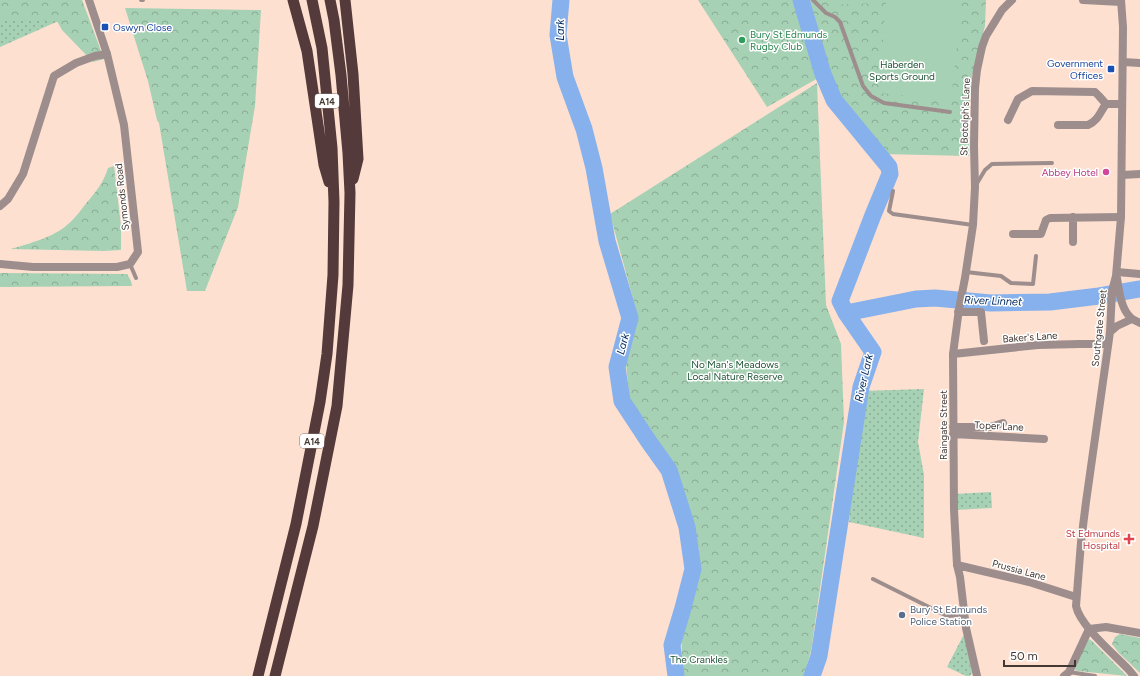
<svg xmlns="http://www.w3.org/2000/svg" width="1140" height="676" viewBox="0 0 1140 676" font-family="Figtree,sans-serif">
	<defs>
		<pattern id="grass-dots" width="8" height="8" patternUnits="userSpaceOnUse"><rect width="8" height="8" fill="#a6d1b4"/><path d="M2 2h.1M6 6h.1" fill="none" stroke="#89ab93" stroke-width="1.8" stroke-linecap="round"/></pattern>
		<pattern id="forest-crowns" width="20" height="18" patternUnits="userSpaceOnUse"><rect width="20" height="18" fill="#a6d1b4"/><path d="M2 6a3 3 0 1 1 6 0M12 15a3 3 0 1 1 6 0" fill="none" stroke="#89ab93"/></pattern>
	</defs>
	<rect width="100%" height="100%" fill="#fee0d0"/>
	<path fill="url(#grass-dots)" d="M0,0H78L84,12L54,23L0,47Z
		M924,389L918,442L924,475V538L849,522L856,438L861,391Z
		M991,492L992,508L954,510V494Z
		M963,636L965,637L972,673L970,676H966L947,667Z"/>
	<path fill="url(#forest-crowns)" d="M0,0H82L104,59L93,62L62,30L57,21L0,20Z
		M698,0H798L820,77L767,107Z
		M804,0H986L985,26L972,76L969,112V156L882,154L836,97Z
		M125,8L261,10L255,106L238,207L205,291H187L159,123L157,120L148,81Z
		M817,83L826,305L841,344L844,422L811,651L804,676H683L681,632L692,595L699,550L673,469L630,405L626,364L638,317L610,214Z
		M114,166L121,226V250L103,251L11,249C28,244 54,237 67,225C76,218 82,208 89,200C98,189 104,181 108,168Z
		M0,273L127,274L131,281L132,286L0,287Z
		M1120,634L1140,638V673L1119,653L1112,644L1115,637Z
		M1089,639L1092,641L1127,676L1078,671L1075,670L1076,665L1086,642Z"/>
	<path fill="#a6d1b4" d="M827,0H878V3L828,5Z
		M886,0H962L951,100L879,93Z"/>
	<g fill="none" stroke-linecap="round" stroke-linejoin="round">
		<path stroke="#87b1ec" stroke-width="17" d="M561,0L558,35L565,77L584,129L594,168L607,241L630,318L617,367L622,401L649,442L669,470L687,527L693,569L683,608L672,645L676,676
			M801,0L823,74L834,100L889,167L890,174L873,215L840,301L846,313L873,352L861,387L819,656L812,676
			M846,313L916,299L935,298L991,303L1050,302L1099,296L1140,289"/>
		<path stroke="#9d8e8d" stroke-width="4" d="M141,0H143
			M813,0L826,13L835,17L840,22L863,86L871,96L884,103L950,112
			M976,185L985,170L992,164L1052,163
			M893,191L889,211L893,214L973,225
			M130,264L136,278
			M966,272L1001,276L1011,283L1033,284L1036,256
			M873,579L947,616L964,615
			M1069,672L1095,676"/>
		<path stroke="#9d8e8d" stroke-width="8" d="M1083,0L1121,2
			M1123,62L1140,63
			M1008,120L1018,99L1032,91L1095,92L1099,96L1106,104
			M1058,125H1088C1098,121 1100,112 1106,104H1122
			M1122,175L1140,174
			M0,206L8,199L23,174L54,76L76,63L95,56L107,54
			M1013,234H1041L1046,220L1050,218L1121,217
			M1073,242V217
			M1117,272L1140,274
			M958,312H981L984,341
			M953,354L1038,345L1080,344H1108
			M953,427H990L1003,423
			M953,434L1044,439
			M957,565L1029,582L1076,597
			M977,676L966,628L960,577L957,565L954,510L953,354L959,309L965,278L973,225L975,187L974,146L975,88L977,70L982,47L986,36L1002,10L1012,0
			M1064,676L1069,672L1089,629"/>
		<path stroke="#9d8e8d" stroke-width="8" d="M1121,0L1123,27L1121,217L1116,276L1112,291L1110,332L1086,502L1081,542L1076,606C1080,626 1115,655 1129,670L1134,676
			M0,264L33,267H117L130,264L138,252L124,125L107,54L89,0
			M1117,278C1119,291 1121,309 1131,318C1133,320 1137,321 1140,323
			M1110,332L1117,326L1132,319
			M1089,629L1106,627L1140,633"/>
		<path stroke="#543a3a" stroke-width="11" d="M293,0L307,51L324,165L329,182
			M345,0L353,74L358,159L353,179
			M258,676L296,524L320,402L327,354L333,275L334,202L332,148L322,48L312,0
			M275,676L313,526L337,406L348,285L350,193L348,153L341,75L334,20L330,0"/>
	</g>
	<g fill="#1a4fb4" stroke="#fff" stroke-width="1.5">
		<rect x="101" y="23" width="8" height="8" rx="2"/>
		<rect x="1107" y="65" width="8" height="8" rx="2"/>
	</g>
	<circle fill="#2e9e5b" stroke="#fff" stroke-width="1.5" cx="742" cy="40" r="4"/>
	<circle fill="#d1479c" stroke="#fff" stroke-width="1.5" cx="1106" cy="172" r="4"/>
	<path fill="#e0444e" stroke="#fff" stroke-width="1.5" d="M1127 533h4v4h4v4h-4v4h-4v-4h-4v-4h4z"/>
	<circle fill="#5c6f8a" stroke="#fff" stroke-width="1.5" cx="902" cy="615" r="4"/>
	<g text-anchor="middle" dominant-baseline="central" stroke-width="3" stroke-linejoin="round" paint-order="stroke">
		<g fill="#fff" stroke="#7c7470" stroke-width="1">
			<rect x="315" y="94" width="24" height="14" rx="3"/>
			<rect x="300" y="434" width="24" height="14" rx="3"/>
		</g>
		<g font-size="9" font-weight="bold" fill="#443832">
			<text x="327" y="101">A14</text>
			<text x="312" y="441">A14</text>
		</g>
		<g font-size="10" fill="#164399" stroke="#fff" text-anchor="start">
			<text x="113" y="27">Oswyn Close</text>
			<text x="1103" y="63" text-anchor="end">Government<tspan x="1103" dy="12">Offices</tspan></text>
		</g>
		<g font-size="10" fill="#27864d" stroke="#fff" text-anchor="start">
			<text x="750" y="34">Bury St Edmunds<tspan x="750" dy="12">Rugby Club</tspan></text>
		</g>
		<g font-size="10" fill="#1d5234" stroke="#fff">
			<text x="902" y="64">Haberden<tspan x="902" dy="12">Sports Ground</tspan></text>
			<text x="735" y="364">No Man's Meadows<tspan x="735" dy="12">Local Nature Reserve</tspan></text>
			<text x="699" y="659">The Crankles</text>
		</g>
		<g font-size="10" fill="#443832" stroke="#fff">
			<text transform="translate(965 117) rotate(-88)">St Botolph's Lane</text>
			<text transform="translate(122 197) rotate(-96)">Symonds Road</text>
			<text transform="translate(1099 328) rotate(-84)">Southgate Street</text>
			<text transform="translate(1030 337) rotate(-4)">Baker's Lane</text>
			<text transform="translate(943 425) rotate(-90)">Raingate Street</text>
			<text transform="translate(999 426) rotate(3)">Toper Lane</text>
			<text transform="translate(1019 570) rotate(15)">Prussia Lane</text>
		</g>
		<g font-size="10" fill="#b23c85" stroke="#fff" text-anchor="end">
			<text x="1098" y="172">Abbey Hotel</text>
		</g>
		<g font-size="10" fill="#be3a42" stroke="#fff" text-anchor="end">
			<text x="1120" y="533">St Edmunds<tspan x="1120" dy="12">Hospital</tspan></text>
		</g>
		<g font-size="10" fill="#4e5e75" stroke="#fff" text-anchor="start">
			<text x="910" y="609">Bury St Edmunds<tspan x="910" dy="12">Police Station</tspan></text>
		</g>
		<g font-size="11" font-style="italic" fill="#042c60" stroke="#fff">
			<text transform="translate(560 30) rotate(-90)">Lark</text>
			<text transform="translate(993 301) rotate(2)">River Linnet</text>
			<text transform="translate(623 344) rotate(-75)">Lark</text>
			<text transform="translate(864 378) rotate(-77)">River Lark</text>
		</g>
	</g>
	<path d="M1004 660v6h71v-6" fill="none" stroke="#443832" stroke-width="2"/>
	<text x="1010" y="660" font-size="12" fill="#443832" stroke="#ffffff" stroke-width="3" paint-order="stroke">50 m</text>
</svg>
